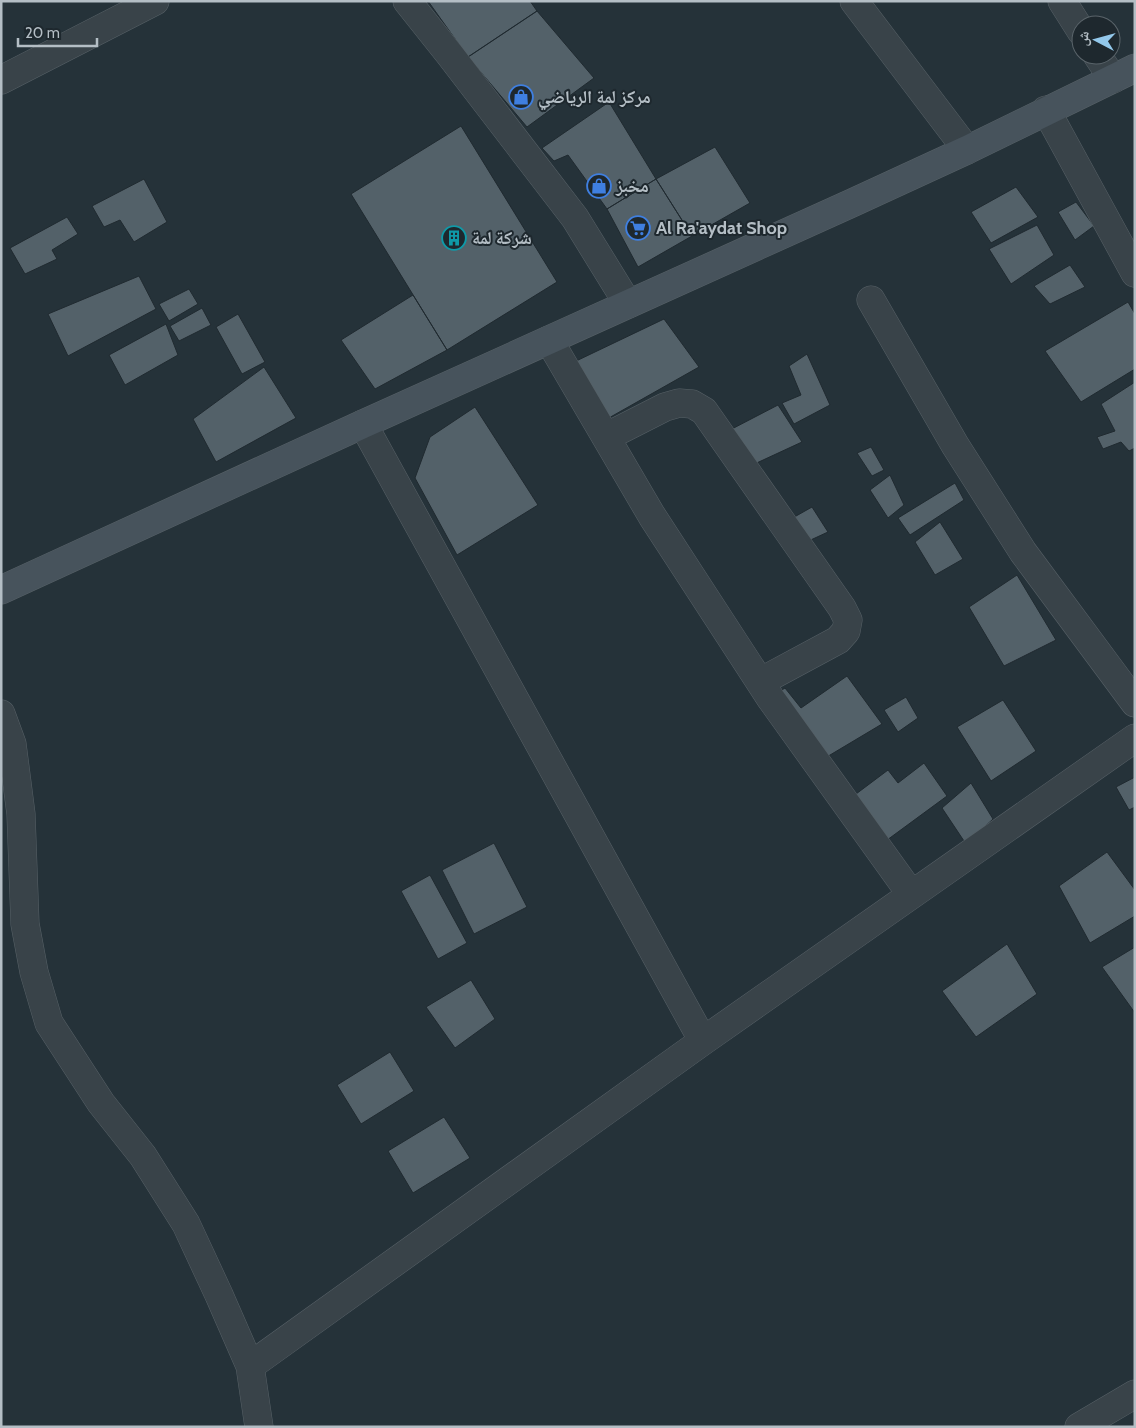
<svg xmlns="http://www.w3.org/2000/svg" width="1136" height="1428" viewBox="0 0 1136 1428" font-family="Cabin,'Noto Naskh Arabic',sans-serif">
	<rect width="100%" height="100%" fill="#253239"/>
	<path fill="#536169" stroke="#202a30" d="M428,1H530L537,11L468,57Z
		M537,11L594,78L527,127L468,57Z
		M609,102L656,179L607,209L568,155L554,161L542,148Z
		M461,126L557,282L447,350L351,194Z
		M715,147L750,203L692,236L656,179Z
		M144,179L167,222L134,242L120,220L104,227L92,206Z
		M656,179L692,236L638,267L607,209Z
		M1016,187L1038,217L991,243L971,212Z
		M1076,202L1094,226L1075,240L1058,212Z
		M67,217L78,234L52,250L57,259L25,274L10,248Z
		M1037,225L1054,255L1011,284L989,249Z
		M1070,265L1085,287L1050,304L1034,286Z
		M139,276L156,309L68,356L48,314Z
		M189,289L198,304L169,321L159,304Z
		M413,295L447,350L375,389L341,340Z
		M1128,302L1135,314V369L1081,402L1045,351Z
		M202,308L211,325L179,341L170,326Z
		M238,314L265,362L242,374L216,327Z
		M664,319L699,367L607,419L574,362Z
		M166,324L178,355L125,385L109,355Z
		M807,354L830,405L794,424L782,403L801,395L789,366Z
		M264,367L296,418L216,462L193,419Z
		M1135,382V448L1129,451L1121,442L1103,449L1097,437L1115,431L1101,404Z
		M778,405L802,442L748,467L726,432Z
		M475,407L538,505L457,555L415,478L430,437Z
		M871,447L884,470L872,476L857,453Z
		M890,475L904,505L888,518L870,490Z
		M955,483L964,500L910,535L898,518Z
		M812,507L828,532L802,544L789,520Z
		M940,522L963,559L935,575L915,542Z
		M1017,575L1056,640L1004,666L969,607Z
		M847,676L882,724L820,761L772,696L785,688L801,708Z
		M906,697L918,718L898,732L884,710Z
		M1003,700L1036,751L991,781L957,727Z
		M924,763L947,796L883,843L852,797L888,770L898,783Z
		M1135,777V807L1129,810L1116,787Z
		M971,783L993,819L964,846V841L942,808Z
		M494,843L527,907L474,934L442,870Z
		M1107,852L1135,890V916L1090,943L1059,886Z
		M430,875L467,943L438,959L401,891Z
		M1007,944L1037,994L976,1037L942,991Z
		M1135,947V1013L1102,967Z
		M471,980L495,1019L455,1048L426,1007Z
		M390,1052L414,1091L361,1124L337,1085Z
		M444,1117L470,1158L413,1193L388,1151Z"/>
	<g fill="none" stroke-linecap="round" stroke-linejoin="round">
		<g stroke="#576167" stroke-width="29">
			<path id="street" d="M407,1L450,55L575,218L628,304
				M854,1L967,150
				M1062,1L1081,31
				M1097,55L1113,79
				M1,80L155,1
				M1046,110L1135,273
				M871,300L955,445L1023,552L1135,703
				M549,340L652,516L771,699L911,894
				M363,424L703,1041
				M606,437L665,407L679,403L692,404L704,411L842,608L848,620L846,631L838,640L760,682
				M1,714L12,744L21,814L25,924L34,972L49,1023L101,1103L143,1156L186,1224L219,1295L250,1366L259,1427
				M250,1366L703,1041L1135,738
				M1079,1427L1135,1394"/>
		</g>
		<g stroke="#576167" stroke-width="29">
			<path id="secondary" d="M1,590L363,424L852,203L967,150L1135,68"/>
		</g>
		<use href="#street" stroke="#394349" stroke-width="28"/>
		<use href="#secondary" stroke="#47535c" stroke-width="28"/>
	</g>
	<defs>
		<g id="shop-ring" transform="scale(1.25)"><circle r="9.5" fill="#1e282e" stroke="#3f7fe0" stroke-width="1.5"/><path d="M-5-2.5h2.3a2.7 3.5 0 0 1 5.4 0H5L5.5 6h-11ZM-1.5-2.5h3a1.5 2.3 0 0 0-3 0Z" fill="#3f7fe0"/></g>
		<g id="supermarket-ring" transform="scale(1.25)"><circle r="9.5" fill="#1e282e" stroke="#3f7fe0" stroke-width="1.5"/><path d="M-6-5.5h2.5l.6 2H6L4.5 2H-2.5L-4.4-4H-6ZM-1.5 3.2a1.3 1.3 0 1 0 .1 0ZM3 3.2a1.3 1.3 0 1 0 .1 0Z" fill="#3f7fe0"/></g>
		<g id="building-ring" transform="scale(1.25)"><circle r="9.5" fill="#1e282e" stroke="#0f9aa8" stroke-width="1.5"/><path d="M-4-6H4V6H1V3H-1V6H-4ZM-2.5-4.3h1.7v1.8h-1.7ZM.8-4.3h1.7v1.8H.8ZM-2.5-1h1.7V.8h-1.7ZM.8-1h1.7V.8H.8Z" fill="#0f9aa8"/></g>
	</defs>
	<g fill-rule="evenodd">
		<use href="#shop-ring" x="521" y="97"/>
		<use href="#shop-ring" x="599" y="186"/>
		<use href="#supermarket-ring" x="638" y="228"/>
		<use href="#building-ring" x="454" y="238"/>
	</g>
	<g text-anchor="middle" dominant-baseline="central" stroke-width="4" stroke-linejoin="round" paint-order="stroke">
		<g font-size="18" font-weight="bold" fill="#b4bec5" stroke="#1e282e" text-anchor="start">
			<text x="538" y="97">مركز لمة الرياضي</text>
			<text x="616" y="186">مخبز</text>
			<text x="656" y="228">Al Ra'aydat Shop</text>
			<text x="472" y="238">شركة لمة</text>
		</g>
	</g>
	<rect width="1136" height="1428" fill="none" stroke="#b4bec5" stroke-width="5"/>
	<g transform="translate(1096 40) rotate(276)"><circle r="24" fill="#1e282e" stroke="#5a646a"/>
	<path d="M0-4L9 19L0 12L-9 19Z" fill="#93c8eb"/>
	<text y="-8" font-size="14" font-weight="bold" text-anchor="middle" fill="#b4bec5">ش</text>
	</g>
	<path d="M18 38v8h79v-8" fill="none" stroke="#b4bec5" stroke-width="2.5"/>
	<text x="25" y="38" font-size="15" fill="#b4bec5" stroke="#1e282e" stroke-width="4" paint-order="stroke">20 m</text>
</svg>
